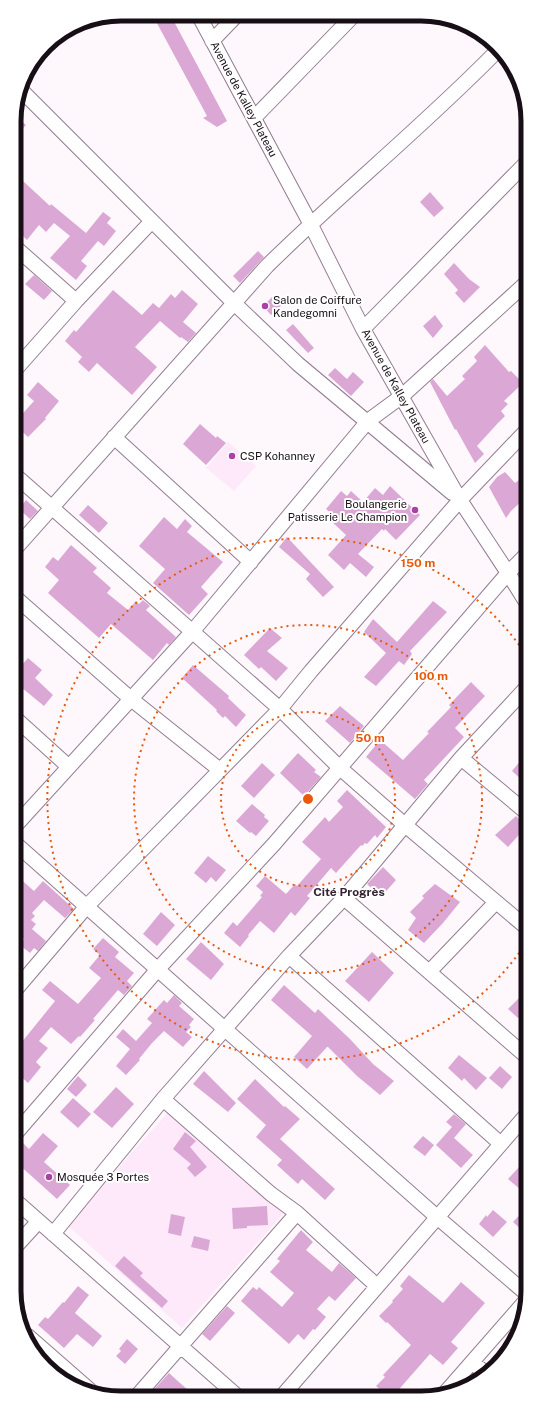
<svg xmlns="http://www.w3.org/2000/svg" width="542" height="1412" viewBox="0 0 542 1412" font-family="'Public Sans',sans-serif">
	<rect width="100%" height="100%" fill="#fef8fd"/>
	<path fill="#fde9fa" d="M228,442L256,466L234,491L206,468Z
		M170,1110L284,1213L182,1328L67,1225Z"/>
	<path fill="#dba8d6" d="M152,14H170L227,121L217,127L203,118L207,116Z
		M14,115L26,125L14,138Z
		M23,181L50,206L51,204L86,233L103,212L111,218L107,223L116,231L104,246L98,241L81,261L87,266L76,280L50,258L70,236L54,223L46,232L39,225L27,240L15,228L14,191Z
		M430,192L444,208L434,217L420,202Z
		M258,251L264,257L240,283L233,276Z
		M454,263L469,279L480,287L464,303L455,293L458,290L444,274Z
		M34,275L52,291L44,300L25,284Z
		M113,290L142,315L153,303L159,308L171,294L175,298L182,290L198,304L183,322L196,333L188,342L181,337L180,338L160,321L135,347L157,367L132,395L97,363L89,372L78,362L82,357L65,341L74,330L76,332Z
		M272,297L281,306L271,315L263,306Z
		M435,315L443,326L433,338L423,326Z
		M293,324L314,348L308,353L286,330Z
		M485,345L509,372L511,371L523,383L504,401L508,404L501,411L505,416L498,423L477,446L484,454L475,463L456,429L455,430L430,382L433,379L447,396L465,379L462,376L477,361L474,357Z
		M335,368L347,379L353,372L364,382L351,396L328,375Z
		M38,382L59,401L45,418L46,419L28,437L15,425V422L34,401L27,395Z
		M200,424L216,438L217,436L226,443L206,465L183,444Z
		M505,472L515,483L519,480L526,484V497L511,511L506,518L489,487L497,477Z
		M390,486L420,515L396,540L385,529L384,531L382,529L358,554L374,567L366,577L350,563L344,570L328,555L346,535L330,520L334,516L326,509L341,491L347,496L351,491L363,502L375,488L383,495Z
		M26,500L38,511L30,519L19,509Z
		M88,505L108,523L99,533L79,515Z
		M164,517L177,529L185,519L192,526L187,532L223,562L201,587L208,594L189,615L153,583L165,569L139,546Z
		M287,537L334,587L323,597L306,579L310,574L279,547Z
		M71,545L97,568L93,572L111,588L107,593L128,610L136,601L139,604L143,600L150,606L146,610L176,637L169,645L167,643L153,660L111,624L99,638L48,593L59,580L45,567L53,557L58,561Z
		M433,601L447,612L410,651L412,654L404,665L399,661L376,686L364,677L386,653L364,632L373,619L397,642Z
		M270,628L282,638L267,651L288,668L276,681L261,667L259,669L244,655Z
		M28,658L42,670L35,678L53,695L44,706L16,683V662L21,666Z
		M193,665L229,696L228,698L246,715L236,727L225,716L223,718L216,711L217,710L182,678Z
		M471,682L485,696L455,728L464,737L424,780L428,784L415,799L366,757L380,740L403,760L429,733L427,732L451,707L449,705Z
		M340,706L364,726L350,743L325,721Z
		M298,753L316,770L314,772L321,777L304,796L280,773Z
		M526,754V784L512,771Z
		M262,763L275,775L254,798L241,786Z
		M347,790L386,827L377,838L375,835L367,844L365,843L362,846L361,845L336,873L331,868L307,896L310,898L295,916L291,912L274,933L260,921L248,935L249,936L240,947L224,933L233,922L237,926L262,897L260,896L263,892L256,886L265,876L286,894L295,884L297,886L321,859L302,842L325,817L329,822L343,807L337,801Z
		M252,804L265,815L264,817L269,821L256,836L251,832L250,833L236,821Z
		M516,816L526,827L508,847L495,835Z
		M208,856L226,870L216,882L211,877L206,883L194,873Z
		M383,867L396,880L381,897L367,884Z
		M16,875L34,891L43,881L74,909L65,918L44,900L32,913L35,916L31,920L36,924L32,929L46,941L38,951L34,948L30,953L20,945L24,939L17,933Z
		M435,884L460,902L443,923L424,943L408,930L416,918L410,912L424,898L422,896Z
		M161,912L175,925L157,946L143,934Z
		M103,938L119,952L115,957L134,973L127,981L132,986L124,995L118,990L93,1019L95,1020L80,1037L79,1036L71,1044L51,1027L39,1041L48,1048L36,1062L41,1067L28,1083L17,1073V1048L55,1001L42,990L50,981L78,1004L101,978L89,968L100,955L93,949Z
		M201,942L224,964L211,980L186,959Z
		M372,952L394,973L369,1002L345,981Z
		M284,985L315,1013L318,1009L350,1039L373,1064L394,1081L380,1095L357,1076L328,1047H327L307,1069L294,1057L312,1036L271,1000Z
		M527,990V1018L522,1014L518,1018L508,1009Z
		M174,995L182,1003L179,1006L194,1019L189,1025L191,1027L186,1032L192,1037L183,1047L164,1031L152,1043L139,1059L140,1060L126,1075L116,1066L130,1049L116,1037L123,1029L136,1041L152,1023L147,1019L164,1000L167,1003Z
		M459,1055L487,1078L476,1090L464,1078L462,1081L448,1068Z
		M500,1066L512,1077L502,1089L489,1078Z
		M204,1071L236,1103L228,1112L193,1084Z
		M78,1076L87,1085L76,1097L67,1089Z
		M255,1079L284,1107L285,1106L300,1119L280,1139L335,1189L325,1200L302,1179L298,1184L277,1165L282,1160L256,1137L266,1125L237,1099Z
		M116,1087L134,1104L112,1128L93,1112Z
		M73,1098L91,1114L78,1128L60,1112Z
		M454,1114L466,1124L454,1138L473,1155L461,1168L436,1145L452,1127L446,1122Z
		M185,1132L196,1141L190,1147L207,1167L195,1177L187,1168L191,1164L173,1149Z
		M43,1133L58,1146L44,1162L70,1185L57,1199L17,1163V1148L22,1142L29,1149Z
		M423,1136L434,1145L425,1156L413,1147Z
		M519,1167L527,1174L528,1196L508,1179Z
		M267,1206L268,1225L247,1226V1228L233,1229L232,1208Z
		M528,1206V1236L513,1222Z
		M493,1210L507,1222L493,1237L479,1224L486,1215L487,1217Z
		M171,1214L185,1217L181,1236L168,1233Z
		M301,1230L313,1242L306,1250L332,1272L339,1263L356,1278L335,1301L329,1296L317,1309L326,1317L315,1330L313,1329L304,1340L298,1334L289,1344L241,1301L253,1287L257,1290L259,1287L282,1307L294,1293L270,1272L280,1261L277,1259Z
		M194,1236L210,1240L208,1251L191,1247Z
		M124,1256L143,1273L140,1276L168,1301L162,1308L115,1266Z
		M409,1275L443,1303L461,1282L485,1303L451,1342L458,1348L443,1365L430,1354L394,1395H386L376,1386L385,1377L383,1375L411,1345L387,1322L386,1323L379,1316L393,1302L392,1301L403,1289L400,1286Z
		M78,1286L89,1295L75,1313L102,1336L93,1347L77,1334L64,1348L38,1325L45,1317L48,1319L63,1302L64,1303Z
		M227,1306L235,1313L210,1341L202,1334Z
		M127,1339L138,1349L125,1364L116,1356L121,1351L119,1349Z
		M169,1373L180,1383L195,1396H148Z"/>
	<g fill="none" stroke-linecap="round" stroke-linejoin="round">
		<g stroke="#937c91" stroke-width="16">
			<path id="minor" d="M198,14L310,223L363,329L460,500L508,573L526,602
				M212,41L237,15
				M21,90L234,303L298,364L452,493
				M254,118L354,15
				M15,247L76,301
				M363,329L525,164
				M15,370L76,301L152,221
				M114,437L251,562
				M15,475L280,709L340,768L405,825L527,928
				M15,549L267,266C342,192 425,125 499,49
				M16,598L131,699L220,770
				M16,719L69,767
				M461,758L526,812
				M16,825L192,632L368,421L402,396L525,284
				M16,844L437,1217L528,1295
				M344,898L527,1057
				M289,956L501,1144
				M429,972L496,902
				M17,988L87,906L280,709L311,671L460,500L525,432
				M163,1099L271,1194L297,1213L377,1286
				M17,1132L158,969L274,844L508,573L526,555
				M17,1202L236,1395
				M53,1234L163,1099L289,956L344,898L461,758L526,688
				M17,1245L38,1222
				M28,1336L92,1392
				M472,1362L484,1372
				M444,1394L528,1298
				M283,1395L527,1114
				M137,1396L297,1213"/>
		</g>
		<use href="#minor" stroke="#fff" stroke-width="14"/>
	</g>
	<g fill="none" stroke="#e8590c" stroke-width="2" stroke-dasharray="2 4">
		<circle cx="308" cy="799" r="87"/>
		<circle cx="308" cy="799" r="174"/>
		<path d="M526 943A261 261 0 1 1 526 655"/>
	</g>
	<g fill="#aa42a5" stroke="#fff" stroke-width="1.5">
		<circle cx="265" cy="306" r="4"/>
		<circle cx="232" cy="456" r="4"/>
		<circle cx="415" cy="510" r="4"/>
		<circle cx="49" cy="1177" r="4"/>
	</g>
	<g text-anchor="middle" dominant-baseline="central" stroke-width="4" stroke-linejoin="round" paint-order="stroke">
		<g font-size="11" fill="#170e16" stroke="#fff">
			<text transform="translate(244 99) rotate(62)">Avenue de Kalley Plateau</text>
			<text transform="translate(396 386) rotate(61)">Avenue de Kalley Plateau</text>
		</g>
		<g font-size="11" fill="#170e16" stroke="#fff" text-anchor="start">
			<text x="273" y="300">Salon de Coiffure<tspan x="273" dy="13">Kandegomni</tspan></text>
			<text x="240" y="456">CSP Kohanney</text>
			<text x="407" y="504" text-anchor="end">Boulangerie<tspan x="407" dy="13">Patisserie Le Champion</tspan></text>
			<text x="57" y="1177">Mosquée 3 Portes</text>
		</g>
		<g font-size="12" font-weight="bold" fill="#352233" stroke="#fff">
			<text x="349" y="892">Cité Progrès</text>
		</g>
	</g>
	<path d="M0 0H542V1412H0ZM121 21H421A100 100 0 0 1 521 121V1291A100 100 0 0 1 421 1391H121A100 100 0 0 1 21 1291V121A100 100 0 0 1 121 21Z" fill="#fff" fill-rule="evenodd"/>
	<path fill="none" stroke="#170e16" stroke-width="5" d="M121 21H421A100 100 0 0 1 521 121V1291A100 100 0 0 1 421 1391H121A100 100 0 0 1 21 1291V121A100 100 0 0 1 121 21Z"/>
	<circle cx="308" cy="799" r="6" fill="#e8590c" stroke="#fff" stroke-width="2"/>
	<g font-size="12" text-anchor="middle" font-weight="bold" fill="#e8590c" stroke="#fff" stroke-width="4" stroke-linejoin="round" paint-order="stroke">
		<text x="418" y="567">150 m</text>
		<text x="431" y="680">100 m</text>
		<text x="370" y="742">50 m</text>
	</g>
</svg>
